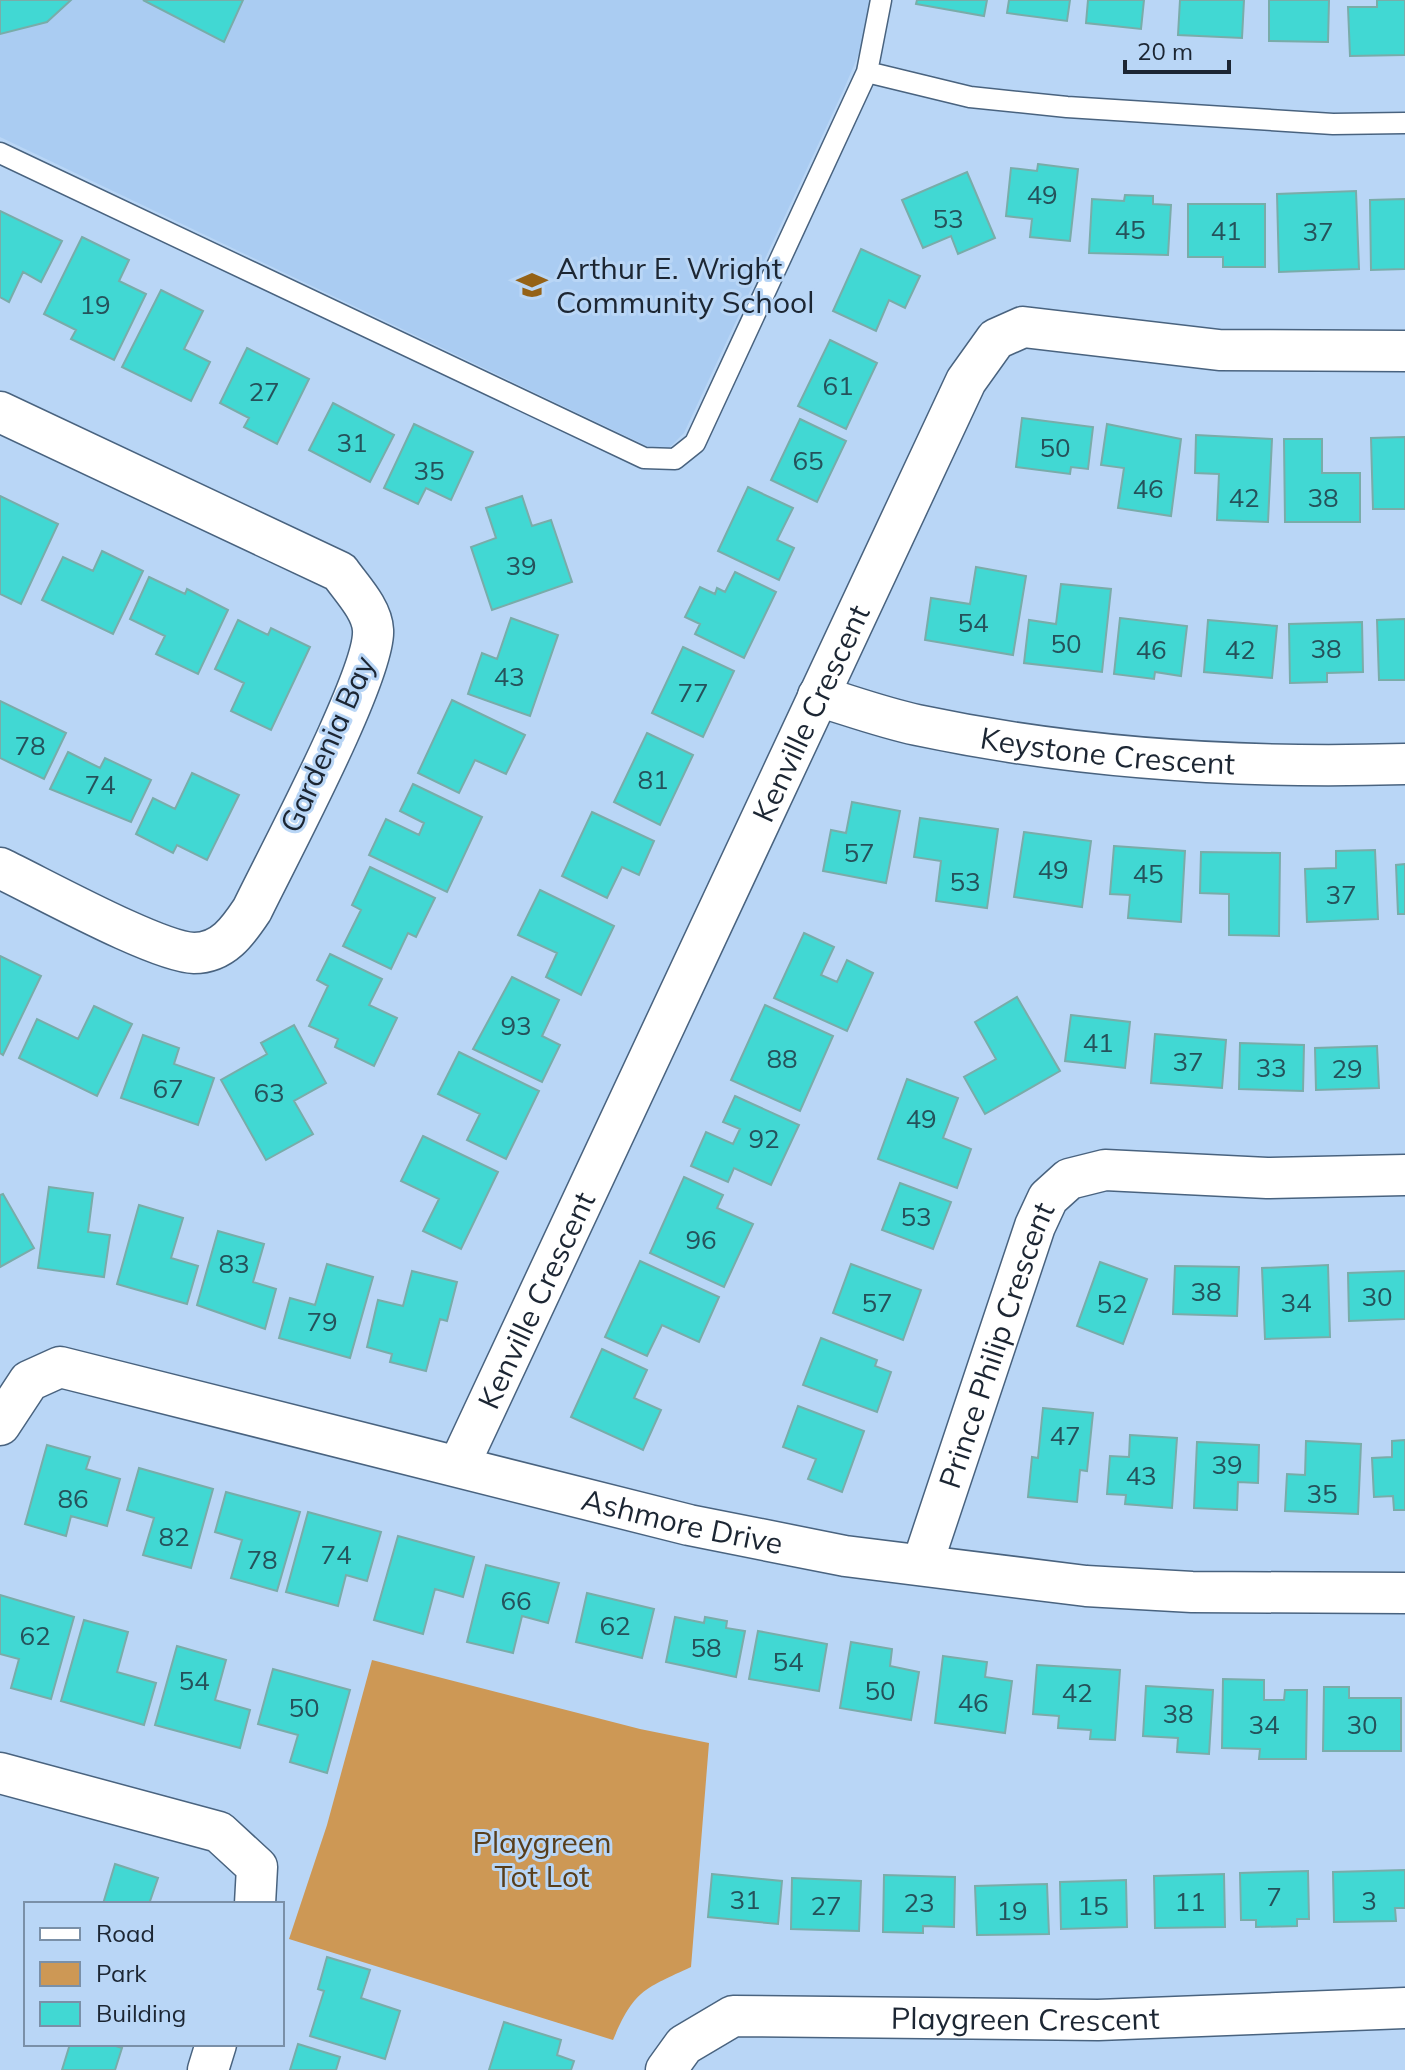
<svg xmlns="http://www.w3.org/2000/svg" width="1405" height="2070" viewBox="0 0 1405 2070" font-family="Mulish,sans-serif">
	<rect width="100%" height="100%" fill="#b9d6f6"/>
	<path fill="#aaccf2" d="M0,0H870L864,42L843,91L684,433L669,448L649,447L0,137Z"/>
	<path fill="#cd9855" d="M372,1660L640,1729L709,1743L691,1967C644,1989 634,1990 613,2040L289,1939L327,1825Z"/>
	<path fill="#41d8d3" stroke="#79aca9" stroke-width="2" d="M0,0H71L47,22L0,34Z
		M143,0H243L224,42Z
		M917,0H987L984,16L916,4Z
		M1009,0H1070L1067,21L1007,13Z
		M1088,0H1144L1141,29L1086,23Z
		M1180,0H1244L1242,38L1178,35Z
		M1269,0H1329L1328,42L1269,41Z
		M1377,0H1405V55L1350,56L1348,7H1377Z
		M1038,164L1078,169L1070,241L1030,237L1032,219L1006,216L1011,168L1037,171Z
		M967,172L995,238L958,254L951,236L923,248L902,200Z
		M1356,191L1359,269L1279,272L1277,194Z
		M1125,195L1153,196V204L1171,205L1168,255L1089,253L1092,199L1124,201Z
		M1405,199V269L1371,270L1370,200Z
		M1188,204H1265V267H1223V257H1188Z
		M0,211L62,241L41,282L23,272L9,302L0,297Z
		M82,237L129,260L119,281L146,294L114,360L71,339L76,330L44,314Z
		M861,249L920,276L905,308L889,300L876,331L833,311Z
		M161,290L203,311L184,349L210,362L191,401L122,367Z
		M830,340L877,363L846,429L798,406Z
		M247,348L309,379L277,444L244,427L249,418L220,403Z
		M333,403L394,435L370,482L309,450Z
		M1022,418L1093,427L1088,469L1071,467L1070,474L1016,467Z
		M800,419L846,441L817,502L771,480Z
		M414,424L473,452L451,500L426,488L418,504L384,488Z
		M1107,424L1181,439L1171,516L1118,508L1124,468L1101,465Z
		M1196,435L1272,439L1268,522L1217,520L1219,474L1195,473Z
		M1405,437V509H1373L1371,438Z
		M1284,439H1322V473H1360V522H1285Z
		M748,487L793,508L777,540L794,548L779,580L718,551Z
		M0,496L58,524L21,604L0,594Z
		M522,496L532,526L551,520L572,582L492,610L471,547L496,538L486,508Z
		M102,551L143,571L113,634L42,600L63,557L93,571Z
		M976,567L1026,576L1013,655L925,640L931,598L970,604Z
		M735,572L776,592L744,658L695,634L700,624L685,617L700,587L715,594L717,588L725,592Z
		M149,577L185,594L187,589L228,610L198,674L156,654L165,636L130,619Z
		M1061,584L1111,589L1102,672L1024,663L1029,620L1056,624Z
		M511,618L558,635L530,716L468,694L482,653L497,659Z
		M1120,618L1187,626L1181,676L1155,672L1154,679L1114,674Z
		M1405,619V680H1379L1377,620Z
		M238,620L268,635L271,628L310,647L271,730L231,711L244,683L215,669Z
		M1208,620L1277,626L1272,678L1204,672Z
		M1362,622L1363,672L1327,673V682L1290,683L1289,624Z
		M683,647L734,671L703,737L652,713Z
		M452,700L525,735L506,774L475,760L459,793L418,773Z
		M0,701L66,733L44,779L0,758Z
		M647,733L693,755L660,825L614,802Z
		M68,752L100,768L105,758L151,780L131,822L50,789Z
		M192,773L239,795L207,860L177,845L173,853L136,834L153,798L175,809Z
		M413,784L482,817L447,892L369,855L386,819L419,835L424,823L400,811Z
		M852,802L900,811L886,883L823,871L831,830L846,833Z
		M592,812L654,841L639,875L622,867L607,898L562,876Z
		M920,818L998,829L987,908L936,901L941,861L914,857Z
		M1024,832L1091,841L1082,907L1014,897Z
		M1114,846L1185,851L1181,922L1128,918L1130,895L1110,894Z
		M1375,850L1378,919L1307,922L1305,869L1336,868V851Z
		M1201,852L1280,853L1279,936L1229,935V894L1200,893Z
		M1405,864V914H1398L1396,865Z
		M370,867L435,898L416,937L408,933L391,969L343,946L361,910L352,905Z
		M540,890L614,926L581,995L546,977L557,953L518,935Z
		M804,933L834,947L821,975L837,982L847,960L873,973L847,1031L774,998Z
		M330,954L382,979L369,1005L397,1018L374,1066L335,1047L338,1039L309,1026L328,986L317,980Z
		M0,956L41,976L3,1055L0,1053Z
		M512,977L559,1000L542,1036L560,1045L542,1082L473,1049Z
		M1017,997L1060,1071L985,1114L964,1077L996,1059L975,1022Z
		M765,1005L833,1036L800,1111L731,1080Z
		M94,1006L132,1024L97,1096L19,1058L37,1019L78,1039Z
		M1071,1015L1130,1022L1125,1068L1065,1061Z
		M294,1025L326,1083L294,1101L313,1134L266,1160L221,1080L267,1054L261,1043Z
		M1155,1034L1226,1040L1222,1088L1151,1083Z
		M143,1035L179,1048L174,1064L214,1078L198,1125L121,1098Z
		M1240,1043L1304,1045L1303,1091L1239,1089Z
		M1377,1046L1379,1088L1316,1090L1315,1048Z
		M459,1052L539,1091L506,1159L467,1140L480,1114L438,1094Z
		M907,1079L958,1098L943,1138L971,1149L957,1188L878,1159Z
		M735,1096L799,1125L771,1185L734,1168L728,1182L691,1166L706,1132L733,1144L740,1129L723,1122Z
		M423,1136L498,1172L461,1249L423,1231L439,1199L401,1181Z
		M684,1177L723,1195L717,1208L753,1224L724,1287L650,1253Z
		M900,1183L951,1202L933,1249L882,1230Z
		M49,1187L93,1193L88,1232L110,1235L104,1277L38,1268Z
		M3,1194L34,1248L0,1267V1195Z
		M139,1205L183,1218L171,1258L198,1266L187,1304L117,1284Z
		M218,1231L264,1244L253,1282L276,1289L265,1329L197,1305Z
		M640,1261L719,1297L699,1342L662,1325L647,1356L605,1337Z
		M1100,1262L1147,1279L1123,1344L1077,1326Z
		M327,1264L373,1277L350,1358L279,1338L290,1298L315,1305Z
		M851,1264L921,1290L903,1340L833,1313Z
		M1328,1265L1330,1337L1265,1339L1262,1268Z
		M1175,1266L1239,1267L1237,1316L1173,1314Z
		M412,1271L457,1282L447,1321L440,1319L426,1371L390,1362L392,1354L367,1347L378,1300L403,1306Z
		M1405,1271V1319L1349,1321L1348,1273Z
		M821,1338L877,1360L875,1366L891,1372L877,1412L803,1385Z
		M602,1349L647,1370L634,1398L661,1410L643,1450L571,1417Z
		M798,1406L864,1431L842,1492L808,1479L816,1459L783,1447Z
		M1043,1408L1093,1413L1087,1471L1080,1470L1077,1502L1028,1497L1032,1457L1038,1458Z
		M1130,1435L1177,1438L1172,1508L1125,1504L1126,1495L1107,1494L1110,1456L1129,1457Z
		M1405,1440V1510H1394L1393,1496L1374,1497L1372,1458L1392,1457V1441Z
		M1306,1441L1361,1444L1358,1514L1285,1511L1287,1474L1305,1475Z
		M1197,1442L1259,1445L1258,1483L1238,1482L1237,1510L1194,1508Z
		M47,1445L90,1457L86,1469L120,1479L107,1526L71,1516L66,1536L25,1524Z
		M139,1468L213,1489L191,1568L143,1555L154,1518L127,1510Z
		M226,1492L300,1512L277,1591L231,1578L242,1540L215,1532Z
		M308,1512L381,1532L367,1581L346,1575L338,1606L286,1592Z
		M398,1536L474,1557L463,1597L435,1589L423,1634L374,1620Z
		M486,1565L559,1583L548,1623L522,1616L513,1653L467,1642Z
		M587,1593L654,1609L642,1658L576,1642Z
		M0,1595L74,1617L51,1699L11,1688L19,1659L0,1654Z
		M675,1617L704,1623L705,1617L727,1621L726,1628L745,1631L736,1677L666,1662Z
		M84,1620L128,1632L117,1672L156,1683L144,1725L61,1701Z
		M758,1631L827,1644L819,1691L749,1679Z
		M851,1642L892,1649L890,1666L919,1672L911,1720L840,1708Z
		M177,1646L226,1660L215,1700L250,1710L240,1748L155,1725Z
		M943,1656L987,1662L985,1677L1012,1681L1005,1733L935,1723Z
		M1037,1665L1120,1670L1115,1740L1090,1739L1091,1730L1058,1728L1059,1716L1033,1714Z
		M273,1669L350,1690L327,1773L290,1762L298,1735L258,1724Z
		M1223,1679L1264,1680V1700H1284L1285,1690H1307L1306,1759H1259L1260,1749L1222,1748Z
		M1146,1686L1213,1690L1209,1754L1177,1752L1178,1738L1143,1736Z
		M1324,1687H1349V1698H1401V1751H1323Z
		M115,1864L158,1878L149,1904H103Z
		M1405,1870V1908H1395L1396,1921L1334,1922L1333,1872Z
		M1308,1871L1309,1919H1297V1926L1256,1927V1920H1241L1240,1873Z
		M712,1874L782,1881L778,1924L708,1917Z
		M1224,1874L1225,1927L1155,1928L1154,1876Z
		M884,1875L955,1877L954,1927L923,1926V1933L883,1932Z
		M792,1878L861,1881L859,1931L791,1929Z
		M1126,1880L1127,1927L1061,1929L1060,1882Z
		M1047,1884L1049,1934L977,1935L975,1886Z
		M327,1957L370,1970L361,1998L400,2011L385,2059L310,2036L324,1991L318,1989Z
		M504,2022L561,2040L557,2055L574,2061L571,2070H489Z
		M70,2044H110L122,2048L115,2070H62Z
		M298,2044L340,2057L336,2070H290Z"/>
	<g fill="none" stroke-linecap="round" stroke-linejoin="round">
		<g stroke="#49637f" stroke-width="23">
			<path id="lane" d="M867,72L970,97L1067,107L1333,124L1405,123
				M0,153L644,458L675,459L695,443L867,72L881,0"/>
		</g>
		<g stroke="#49637f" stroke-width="43">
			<g id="street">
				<path d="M0,412L340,572C351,588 372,609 373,630C376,674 276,860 252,910C238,931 223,953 194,953C157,952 40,887 0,868"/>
				<path id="s1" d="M818,696C851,706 884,718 917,725C1078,759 1240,769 1405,764"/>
				<path id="s2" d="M0,1425L29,1381L60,1367L689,1525L845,1556L1086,1586L1192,1592L1405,1593"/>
				<path id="s3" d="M459,1465L966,381L996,339L1023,327L1219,350L1405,351"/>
				<path id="s4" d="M922,1565L1035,1226L1048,1198L1069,1179L1105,1170L1267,1178L1405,1175"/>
				<path d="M0,1773L219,1832L257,1867L255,1904"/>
				<path d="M208,2070L216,2044"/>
				<path id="s5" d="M666,2070L684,2045L733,2016L1098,2020L1405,2008"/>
			</g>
		</g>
		<use href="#lane" stroke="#fff" stroke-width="20"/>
		<use href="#street" stroke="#fff" stroke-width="40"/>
	</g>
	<defs>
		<g id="school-bare" transform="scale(2.4)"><path d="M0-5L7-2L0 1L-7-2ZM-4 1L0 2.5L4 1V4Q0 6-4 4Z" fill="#956216" stroke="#b9d6f6" stroke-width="2.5" paint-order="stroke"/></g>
	</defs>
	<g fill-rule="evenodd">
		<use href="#school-bare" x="532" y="285"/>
	</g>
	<g text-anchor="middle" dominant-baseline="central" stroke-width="6" stroke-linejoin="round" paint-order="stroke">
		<g font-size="26" fill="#25525b">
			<text x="1042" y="194">49</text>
			<text x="948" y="218">53</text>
			<text x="1130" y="229">45</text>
			<text x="1226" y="230">41</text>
			<text x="1318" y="231">37</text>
			<text x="95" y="304">19</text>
			<text x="838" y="385">61</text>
			<text x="264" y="391">27</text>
			<text x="352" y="442">31</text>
			<text x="1055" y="447">50</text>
			<text x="808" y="460">65</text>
			<text x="429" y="470">35</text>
			<text x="1148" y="488">46</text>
			<text x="1244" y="497">42</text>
			<text x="1323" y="497">38</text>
			<text x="521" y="565">39</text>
			<text x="973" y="622">54</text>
			<text x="1066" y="643">50</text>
			<text x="1326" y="648">38</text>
			<text x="1151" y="649">46</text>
			<text x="1240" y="649">42</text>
			<text x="509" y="676">43</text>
			<text x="693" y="692">77</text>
			<text x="30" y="745">78</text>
			<text x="653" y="779">81</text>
			<text x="100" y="784">74</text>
			<text x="859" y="852">57</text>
			<text x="1053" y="869">49</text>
			<text x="1148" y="873">45</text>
			<text x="965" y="881">53</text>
			<text x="1341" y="894">37</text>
			<text x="516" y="1025">93</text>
			<text x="1098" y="1042">41</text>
			<text x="782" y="1058">88</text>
			<text x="1188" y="1061">37</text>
			<text x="1271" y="1067">33</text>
			<text x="1347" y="1068">29</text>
			<text x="168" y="1088">67</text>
			<text x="269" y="1092">63</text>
			<text x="921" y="1118">49</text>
			<text x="764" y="1138">92</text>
			<text x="916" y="1216">53</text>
			<text x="701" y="1239">96</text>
			<text x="234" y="1263">83</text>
			<text x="1206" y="1291">38</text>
			<text x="1377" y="1296">30</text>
			<text x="877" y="1302">57</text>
			<text x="1296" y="1302">34</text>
			<text x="1112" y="1303">52</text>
			<text x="322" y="1321">79</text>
			<text x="1065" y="1435">47</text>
			<text x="1227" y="1464">39</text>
			<text x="1141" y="1475">43</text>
			<text x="1322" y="1493">35</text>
			<text x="73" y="1498">86</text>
			<text x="174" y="1536">82</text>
			<text x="336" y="1554">74</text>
			<text x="262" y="1559">78</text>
			<text x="516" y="1600">66</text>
			<text x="615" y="1625">62</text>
			<text x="35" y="1635">62</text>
			<text x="706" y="1647">58</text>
			<text x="788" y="1661">54</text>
			<text x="194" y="1680">54</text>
			<text x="880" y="1690">50</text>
			<text x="1077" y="1692">42</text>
			<text x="973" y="1702">46</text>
			<text x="304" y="1707">50</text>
			<text x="1178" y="1713">38</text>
			<text x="1264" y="1724">34</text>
			<text x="1362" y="1724">30</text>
			<text x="1274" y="1896">7</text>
			<text x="745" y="1899">31</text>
			<text x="1369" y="1900">3</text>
			<text x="1190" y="1901">11</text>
			<text x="919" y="1902">23</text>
			<text x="826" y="1905">27</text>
			<text x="1093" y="1905">15</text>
			<text x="1012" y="1910">19</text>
		</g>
		<g font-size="30" fill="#1c2633" stroke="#b9d6f6" text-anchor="start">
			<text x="556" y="268">Arthur E. Wright<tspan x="556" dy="34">Community School</tspan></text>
		</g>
		<g font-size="30" fill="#1c2633" stroke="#b9d6f6">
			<text stroke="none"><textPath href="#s3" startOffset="830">Kenville Crescent</textPath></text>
			<text transform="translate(327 744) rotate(-66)">Gardenia Bay</text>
			<text stroke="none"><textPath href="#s1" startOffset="296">Keystone Crescent</textPath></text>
			<text stroke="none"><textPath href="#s3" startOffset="182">Kenville Crescent</textPath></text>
			<text stroke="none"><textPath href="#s4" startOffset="232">Prince Philip Crescent</textPath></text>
			<text stroke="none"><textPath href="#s2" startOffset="728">Ashmore Drive</textPath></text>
			<text stroke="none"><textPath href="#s5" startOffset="380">Playgreen Crescent</textPath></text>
		</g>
		<g font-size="30" fill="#583e1b" stroke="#b9d6f6">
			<text x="542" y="1842">Playgreen<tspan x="542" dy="34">Tot Lot</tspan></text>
		</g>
	</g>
	<rect x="24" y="1902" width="260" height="144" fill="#b9d6f6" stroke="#7a90a8" stroke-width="2"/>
	<rect x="40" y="1928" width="40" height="12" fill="#ffffff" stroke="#7a90a8" stroke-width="2"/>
	<text x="96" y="1942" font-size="24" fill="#1c2633">Road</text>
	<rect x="40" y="1962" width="40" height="24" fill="#cd9855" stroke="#7a90a8" stroke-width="2"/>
	<text x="96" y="1982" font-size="24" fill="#1c2633">Park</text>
	<rect x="40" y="2002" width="40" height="24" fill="#41d8d3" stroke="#7a90a8" stroke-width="2"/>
	<text x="96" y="2022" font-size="24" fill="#1c2633">Building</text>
	<path d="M1125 60v12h104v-12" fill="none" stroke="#1c2633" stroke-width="4"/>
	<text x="1137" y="60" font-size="24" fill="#1c2633" stroke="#b9d6f6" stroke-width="6" paint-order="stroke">20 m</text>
</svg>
